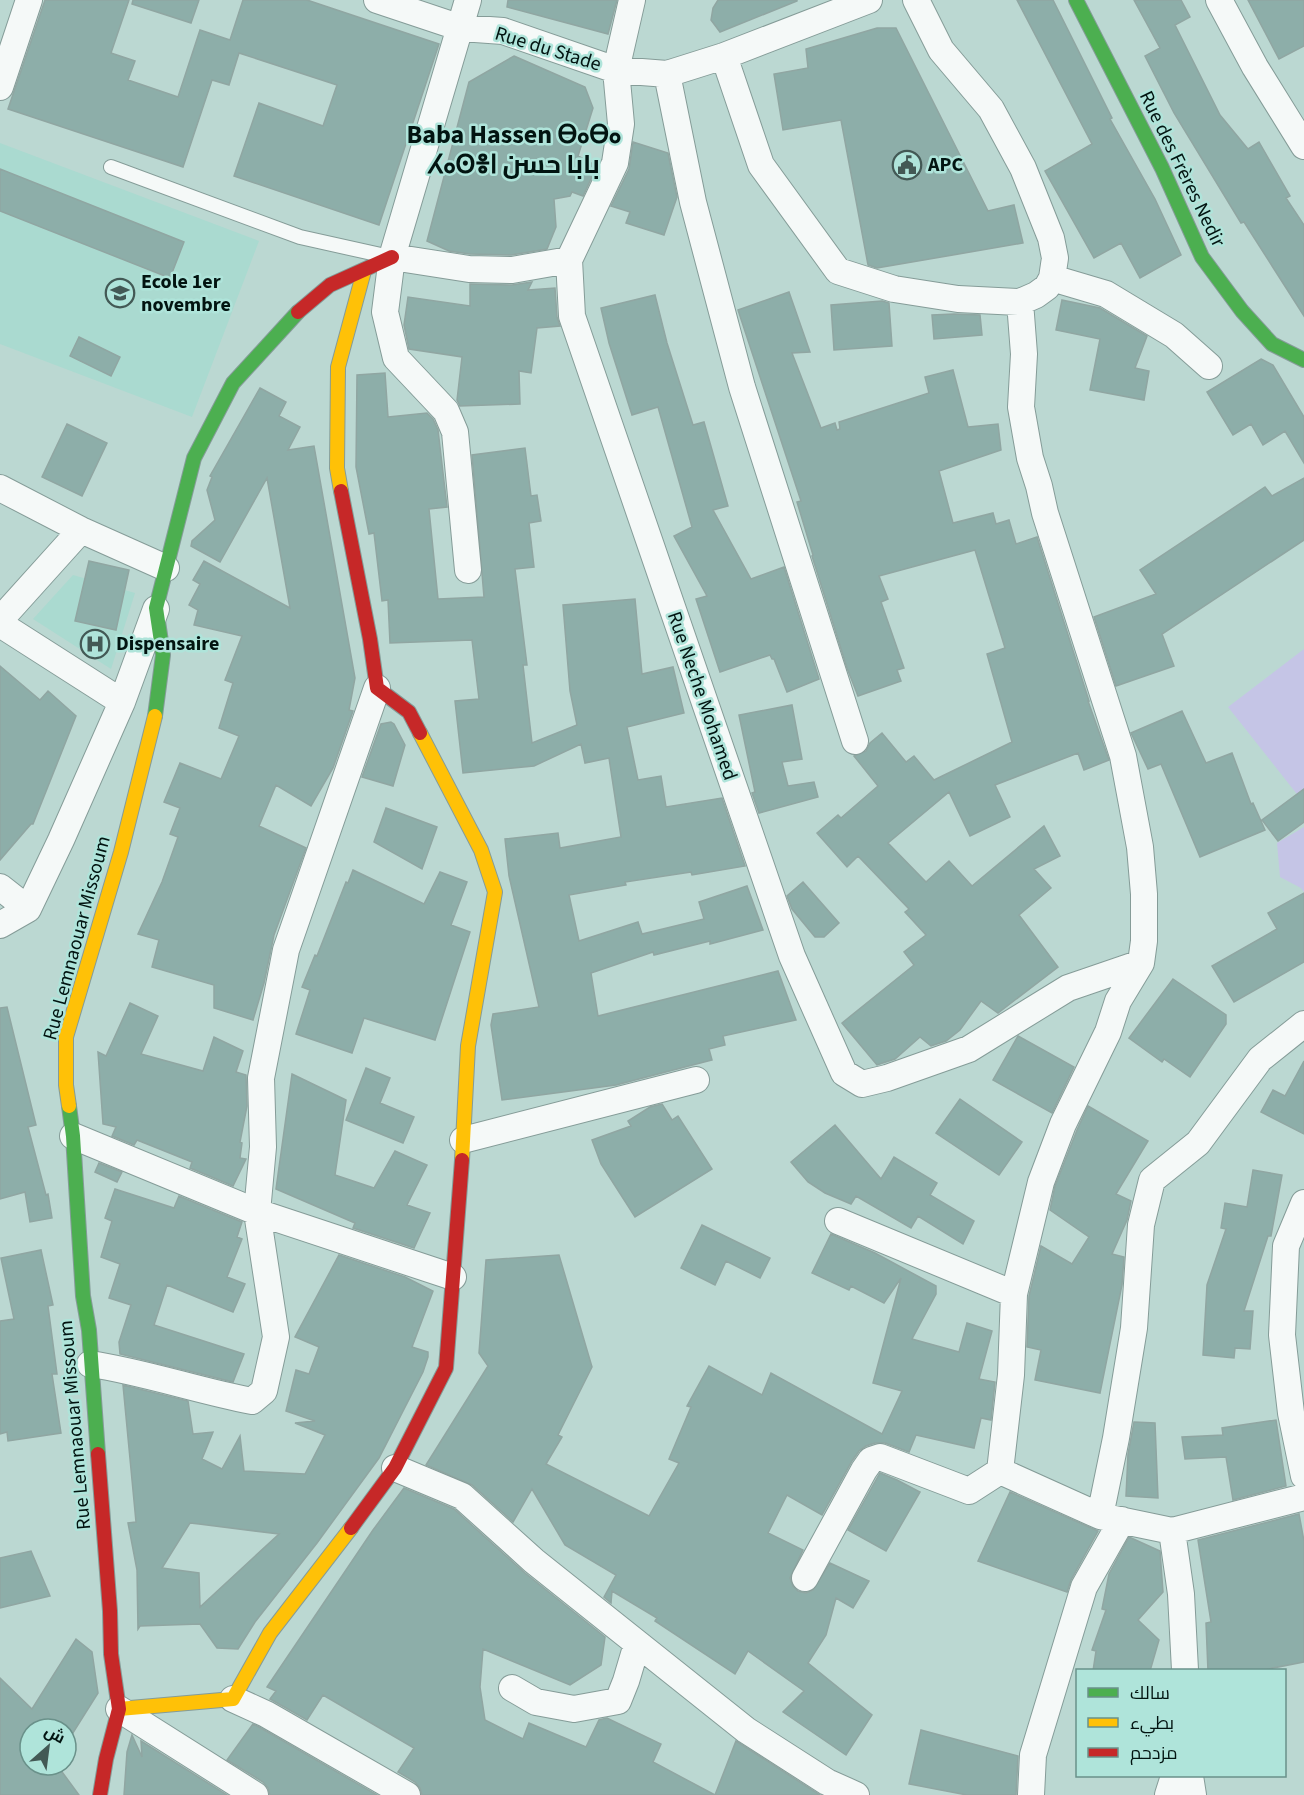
<svg xmlns="http://www.w3.org/2000/svg" width="1304" height="1795" viewBox="0 0 1304 1795" font-family="'Source Sans 3',Cairo,'Noto Sans Tifinagh',sans-serif">
	<rect width="100%" height="100%" fill="#bbd8d2"/>
	<path fill="#aadad0" d="M0,143L259,241L192,417L0,344Z
		M73,575L135,593L111,669L33,619Z"/>
	<path fill="#c5c5e6" d="M1304,649V803L1228,707Z
		M1304,827V892L1301,888L1280,877L1277,843Z"/>
	<path fill="#8daea9" stroke="#90a6a2" stroke-width="1.5" fill-rule="evenodd" d="M45,0H129L111,53L135,61L128,80L178,97L200,30L230,40L243,0H307L439,44L379,225L234,176L259,103L323,126L337,85L239,53L229,85L212,80L183,167L8,109Z
		M133,0H199L191,23L132,4Z
		M508,0H617L608,34L507,7Z
		M718,0H797V1L720,32L711,20L713,8Z
		M1017,0H1053L1112,118L1110,119L1155,199L1181,255L1140,278L1121,243L1094,258L1045,171L1092,144Z
		M1134,0H1181L1190,17L1175,25L1220,115L1248,149L1259,142L1290,196L1286,198L1304,225V316L1244,222L1241,223L1174,113L1145,56L1160,48Z
		M1248,0H1304V46L1279,59Z
		M877,28H896L988,211L1014,205L1023,243L877,268L868,265L841,120L783,130L774,74L808,68L806,49Z
		M514,56L585,87L593,108L578,156L597,166L583,196L572,192L570,196L554,199L556,227L547,249L511,255L470,254L449,251L427,241L469,82Z
		M633,142L668,153L677,197L664,235L626,223L630,212L611,206L629,169Z
		M0,169L184,242L170,278L0,211Z
		M532,282L528,290L555,288L557,317L560,326L537,328L531,373L519,371L520,404L460,406L457,400L462,357L409,349L404,325L408,297L470,306V284L512,285Z
		M789,292L810,352L792,353L821,428L835,423L837,430L840,429L839,422L929,393L925,377L953,370L968,427L998,424L1001,450L939,471L953,523L993,513L996,524L1009,520L1016,544L1037,537L1089,701H1088L1109,760L1084,770L1078,753L995,785L1010,817L970,836L949,792L888,843L926,882L949,861L972,886L1044,826L1060,856L1034,869L1051,888L1019,915L1058,967L998,1013L981,1001L960,1030L946,1041L931,1046L920,1037L895,1059L877,1065L842,1023L914,965L904,952L926,935L905,912L909,909L858,856L847,867L817,833L838,815L841,818L878,786L854,756L866,751L870,743L882,733L906,762L914,756L934,780L1012,742L987,654L1005,648L975,550L879,576L888,599L881,602L904,668L897,670L901,681L858,696L847,668L812,556L813,555L797,502L801,501L738,310Z
		M655,295L667,343L693,425L704,422L728,506L713,510L751,579L784,567L819,679L787,692L774,659H772L770,655L720,672L696,599L707,596L674,536L692,527L658,407L632,415L609,343L601,308Z
		M1062,300L1100,308L1147,336L1135,368L1149,371L1144,400L1090,390L1100,339L1056,330Z
		M882,301L889,303L892,346L834,350L831,305Z
		M954,314L980,315L982,335L934,339L932,315Z
		M79,337L120,357L111,376L70,356Z
		M1261,359L1273,365L1304,417V463L1285,431L1263,445L1251,424L1233,435L1207,392Z
		M385,373L388,417L427,413L433,419L438,430L447,507L429,509L438,599L484,597L472,455L525,448L531,496L537,495L541,521L529,523L534,567L515,569L527,665H523L532,743L577,725L570,691L563,605L635,599L642,674L673,667L684,713L627,727L638,780L661,776L666,807L722,798L745,866L692,875L691,872L625,882L626,885L569,895L579,941L638,922L642,934L704,919L699,902L747,886L763,930L710,944V941L654,955L653,952L591,973L598,1016L778,971L796,1020L723,1036L725,1045L709,1049L712,1060L616,1085L502,1100L491,1025L493,1014L539,1007L509,876L505,839L558,833L560,848L621,837L609,758L585,763L581,744L534,766L463,773L455,701L479,699L472,640L390,643L388,600L382,601L374,533L369,534L356,467L357,375Z
		M260,388L286,402L279,416L300,427L288,450L314,446L355,678L349,710L353,711L333,768L311,806L276,785L259,826L306,848L274,935L264,983L253,1020L214,1008V985L152,967L159,940L138,934L162,882L178,837L170,834L180,808L164,802L180,763L221,779L239,736L219,728L233,683L225,680L242,636L194,625L198,610L189,605L200,584L193,580L204,561L290,608L267,478L220,562L191,546L192,541L215,520L207,490L212,477L210,476Z
		M67,424L107,443L82,496L42,477Z
		M1304,478V540L1162,634L1174,666L1116,686L1094,617L1156,594L1140,570L1265,487L1272,496Z
		M89,561L129,570L116,630L75,621Z
		M0,666L40,700L48,691L76,716L33,824H31L0,860Z
		M792,705L802,759L782,762L788,786L814,782L818,797L759,813L752,793L755,792L739,715Z
		M1182,711L1206,763L1232,753L1251,804L1253,803L1265,830L1200,857L1161,764L1148,769L1131,733Z
		M391,722L394,724L405,745L393,786L362,777L381,724Z
		M1304,789V822L1278,841L1262,820Z
		M386,808L437,827L422,869L374,842Z
		M353,870L424,904L440,872L467,882L451,925L470,932L435,1040L364,1018L352,1053L296,1034L310,990L302,987L315,955L317,956L346,882L348,883Z
		M803,882L839,923L824,937H815L792,909L787,896Z
		M1304,893V962L1234,1002L1212,966L1277,929L1268,913Z
		M1173,979L1226,1015V1024L1190,1077L1164,1059L1162,1062L1129,1038Z
		M130,1003L158,1016L141,1054L203,1071L214,1037L243,1051L236,1072L246,1075L247,1106L240,1142L242,1143L240,1158L246,1159L233,1186L190,1168L192,1162L137,1140L134,1145L112,1136L116,1127L103,1124L98,1052L106,1056Z
		M7,1007L36,1125L28,1127L46,1195L48,1194L52,1218L30,1222L25,1192L0,1199V1008Z
		M1018,1036L1074,1067L1052,1113L993,1080Z
		M1304,1061V1134L1261,1112L1273,1090L1285,1096Z
		M366,1068L390,1078L380,1103L414,1117L403,1143L346,1120Z
		M292,1074L346,1100L335,1175L374,1188L395,1151L427,1165L407,1205L430,1213L414,1248L353,1228L355,1223L276,1189Z
		M960,1099L1022,1142L999,1175L936,1133Z
		M662,1104L672,1120L678,1116L712,1169L635,1217L601,1164L592,1140L631,1126L628,1121L650,1107Z
		M1088,1106L1148,1141L1116,1194L1131,1201L1127,1220L1112,1254L1124,1257L1122,1285L1100,1393L1035,1380L1041,1350L1027,1347L1029,1296L1041,1246L1072,1264L1089,1237L1050,1210L1055,1186L1077,1130Z
		M835,1125L881,1179L894,1157L937,1183L930,1195L974,1221L963,1244L918,1216L911,1228L856,1196L851,1204L825,1193L808,1182L791,1162Z
		M99,1163L122,1172L117,1182L95,1172Z
		M1253,1170L1282,1175L1271,1236H1268L1244,1311H1253L1250,1349L1235,1348L1234,1358L1203,1355L1207,1285L1226,1229L1221,1228L1225,1203L1247,1207Z
		M115,1189L174,1208L179,1196L242,1222L237,1237L242,1239L227,1277L245,1284L233,1312L167,1285L154,1325L244,1354L233,1382L120,1354L119,1342L131,1305L109,1298L120,1264L101,1257L112,1221L105,1218Z
		M702,1225L770,1258L760,1278L726,1261L715,1285L681,1268Z
		M831,1234L875,1253L936,1286V1294L912,1339L959,1352L967,1323L992,1331L979,1379L995,1382L991,1420L981,1418L974,1448L916,1435L909,1452L885,1443H875L866,1446L859,1451L852,1461L822,1515L787,1495L768,1533L803,1550L790,1578L793,1586L798,1591L806,1593L813,1590L830,1563L869,1581L853,1608L836,1598L826,1635L808,1663L872,1715L846,1755L783,1712L804,1691L748,1651L735,1674L655,1621L657,1618L612,1591L611,1603L604,1597L616,1575L565,1545L532,1489L513,1522L472,1485L426,1465L488,1366L479,1353L486,1260L559,1255L592,1367L558,1435L562,1437L546,1464L649,1516L679,1463L669,1459L691,1407L687,1406L709,1366L762,1395L771,1373L882,1434L902,1391L873,1383L901,1278L884,1303L851,1286L849,1290L812,1273Z
		M41,1250L53,1305L48,1306L57,1374H52L61,1433L8,1441L7,1432L0,1434V1321L14,1319L1,1258Z
		M339,1255L405,1277L433,1291L412,1347L428,1352V1357L423,1372L379,1458L317,1543L255,1622L238,1649L217,1648L200,1624L140,1626L138,1629L137,1570L128,1523L136,1522L123,1385L188,1401L193,1434L213,1432L202,1459L222,1469L240,1436L244,1471L305,1474L325,1435L295,1423L315,1421L286,1411L296,1370L309,1374L319,1347L295,1337ZM190,1523L199,1524L279,1534L200,1607L199,1573L162,1568Z
		M1276,1420L1286,1486L1233,1500L1226,1457L1185,1459L1182,1437L1223,1435L1222,1428Z
		M1134,1422L1155,1423L1158,1498L1126,1496L1128,1454Z
		M880,1473L897,1480L920,1492L886,1551L848,1530Z
		M404,1488L454,1509L525,1573L605,1637L601,1665L570,1685L483,1649L480,1687L485,1720L523,1739L529,1723L586,1747L599,1720L607,1718L661,1744L653,1762L715,1795L736,1741L820,1795H422L420,1788L415,1782L398,1772L414,1748L323,1695L307,1720L270,1699L276,1691L267,1687L373,1530Z
		M1010,1492L1098,1531L1071,1580L1067,1592L978,1561Z
		M1299,1514L1304,1541V1662L1268,1669V1671H1208L1206,1623L1211,1622L1198,1540Z
		M1129,1537L1160,1551L1163,1592L1138,1620L1159,1640L1150,1671H1093L1096,1651L1092,1650L1106,1610L1102,1609L1109,1574Z
		M31,1551L50,1596L0,1608V1558Z
		M76,1639L92,1652L98,1693L66,1744V1729H30V1765H57L79,1795H0V1678L32,1709Z
		M253,1724L259,1727L377,1795H270L268,1788L263,1782L227,1760Z
		M921,1730L1018,1756L1016,1795H967L909,1784Z
		M132,1735L142,1757L141,1741L227,1795H124L127,1752Z"/>
	<g fill="none" stroke-linecap="round" stroke-linejoin="round">
		<g stroke="#859c98" stroke-width="16">
			<path id="lane" d="M111,167L300,237L381,255"/>
		</g>
		<g stroke="#859c98" stroke-width="28">
			<path id="street" d="M377,0L461,28L503,31L616,70L667,74L724,56L869,0
				M468,0L392,257L385,312L396,358L446,411L455,432L468,570
				M632,0L616,70L621,124L615,163L569,260L572,316L792,956L844,1073L862,1084L887,1078L969,1049L1068,988L1141,963
				M916,0L941,50L991,109L1023,168L1051,238L1055,258L1052,278L1047,287L1036,295L1020,302L1024,354L1021,407L1030,458L1039,486L1045,513L1123,756L1140,847L1144,894V941L1141,963L1118,1001L1108,1032L1063,1124L1041,1182L1014,1294L1011,1375L1000,1471
				M1219,0L1255,67L1304,146
				M724,56L761,165L838,271L894,289L958,299L1020,302
				M667,74L693,202L742,387L855,741
				M0,87L29,0
				M392,257L469,269L512,270L569,260
				M1052,278L1106,294L1174,335L1209,366
				M0,488L81,530L166,568
				M0,620L81,530
				M0,624L122,702
				M0,887L28,909
				M0,925L28,909L61,840L122,702L156,609
				M73,1136L257,1212L453,1277
				M463,1140L696,1080
				M1304,1203L1286,1246L1282,1335L1291,1413L1304,1476
				M838,1221L1014,1294
				M90,1364C145,1372 198,1391 252,1401L264,1391L276,1337L257,1212L263,1147L261,1078L286,950L377,688
				M395,1468L462,1496L534,1561L746,1730L827,1782L856,1795
				M1100,1516L1116,1438L1134,1328L1141,1225L1152,1180L1198,1143L1260,1059L1304,1024
				M1172,1531L1181,1594L1185,1670
				M805,1578L864,1470L871,1460L880,1457L969,1491L1000,1471L1100,1516L1172,1531L1304,1497
				M512,1688L536,1702L574,1709L618,1701L626,1681L637,1644
				M233,1699L266,1714L407,1795
				M119,1709L255,1795
				M1190,1776L1193,1795
				M1031,1795L1033,1755L1084,1587L1122,1520
				M1168,1795L1174,1776"/>
		</g>
		<g stroke="#859c98" stroke-width="16">
			<path id="fast" d="M1076,0L1162,168L1202,257L1242,311L1272,344L1304,360
				M155,716L163,655L156,608L194,458L233,383L298,312
				M69,1106L73,1136L83,1296L89,1330L98,1454"/>
		</g>
		<g stroke="#859c98" stroke-width="16">
			<path id="slow" d="M341,491L337,468L338,367L364,271
				M420,733L481,850L495,892L468,1046L462,1160
				M69,1106L66,1085V1037L121,852L155,716
				M119,1709L233,1699L270,1633L351,1528"/>
		</g>
		<g stroke="#859c98" stroke-width="16">
			<path id="jam" d="M298,312L330,285L392,257
				M341,491L370,639L377,688L409,712L420,733
				M98,1454L110,1611L111,1654L119,1709L106,1759L100,1795
				M351,1528L395,1468L446,1368L462,1160"/>
		</g>
		<use href="#lane" stroke="#f5f9f8" stroke-width="14"/>
		<use href="#street" stroke="#f5f9f8" stroke-width="26"/>
		<use href="#fast" stroke="#4caf50" stroke-width="14"/>
		<use href="#slow" stroke="#ffc107" stroke-width="14"/>
		<use href="#jam" stroke="#c62828" stroke-width="14"/>
	</g>
	<defs>
		<g id="civic-ring" transform="scale(1.5)"><circle r="9.5" fill="#afe4da" stroke="#435955" stroke-width="1.5"/><path d="M-.6-6.5H3V-4.5H.6V-3L4-1V1h2V6H-6V1h2V-1L-.6-3ZM-1.2 2.5V6h2.4V2.5Z" fill="#435955"/></g>
		<g id="school-ring" transform="scale(1.5)"><circle r="9.5" fill="#afe4da" stroke="#435955" stroke-width="1.5"/><path d="M0-5L7-2L0 1L-7-2ZM-4 1L0 2.5L4 1V4Q0 6-4 4Z" fill="#435955"/></g>
		<g id="hospital-ring" transform="scale(1.5)"><circle r="9.5" fill="#afe4da" stroke="#435955" stroke-width="1.5"/><path d="M-5-5h3v3.5h4V-5h3V5h-3V1.5h-4V5h-3Z" fill="#435955"/></g>
	</defs>
	<g fill-rule="evenodd">
		<use href="#civic-ring" x="907" y="165"/>
		<use href="#school-ring" x="120" y="293"/>
		<use href="#hospital-ring" x="95" y="644"/>
	</g>
	<g text-anchor="middle" dominant-baseline="central" stroke-width="5" stroke-linejoin="round" paint-order="stroke">
		<g font-size="20" fill="#021411" stroke="#afe4da">
			<text transform="translate(548 49) rotate(17)">Rue du Stade</text>
			<text transform="translate(1182 169) rotate(64)">Rue des Frères Nedir</text>
			<text transform="translate(702 696) rotate(71)">Rue Neche Mohamed</text>
			<text transform="translate(77 938) rotate(-75)">Rue Lemnaouar Missoum</text>
			<text transform="translate(75 1425) rotate(-95)">Rue Lemnaouar Missoum</text>
		</g>
		<g font-size="20" font-weight="bold" fill="#021411" stroke="#afe4da" text-anchor="start">
			<text x="928" y="165">APC</text>
			<text x="141" y="282">Ecole 1er<tspan x="141" dy="23">novembre</tspan></text>
			<text x="116" y="644">Dispensaire</text>
		</g>
		<g font-size="26" font-weight="bold" fill="#021411" stroke="#afe4da">
			<text x="514" y="134">Baba Hassen ⴱⴰⴱⴰ<tspan x="514" dy="30">ⵃⴰⵙⴻⵏ بابا حسن</tspan></text>
		</g>
	</g>
	<rect x="1076" y="1669" width="210" height="108" fill="#afe4da" stroke="#6a918a" stroke-width="1.5"/>
	<rect x="1088" y="1688" width="30" height="9" fill="#4caf50" stroke="#6a918a" stroke-width="1.5"/>
	<text x="1130" y="1699" font-size="18" fill="#021411">سالك</text>
	<rect x="1088" y="1718" width="30" height="9" fill="#ffc107" stroke="#6a918a" stroke-width="1.5"/>
	<text x="1130" y="1729" font-size="18" fill="#021411">بطيء</text>
	<rect x="1088" y="1748" width="30" height="9" fill="#c62828" stroke="#6a918a" stroke-width="1.5"/>
	<text x="1130" y="1759" font-size="18" fill="#021411">مزدحم</text>
	<g transform="translate(48 1747) rotate(28)"><circle r="28" fill="#afe4da" stroke="#6a918a" stroke-width="1.5"/>
	<path d="M0-4.5L10 22L0 15L-10 22Z" fill="#435955"/>
	<text y="-9" font-size="16" font-weight="bold" text-anchor="middle" fill="#021411">ش</text>
	</g>
</svg>
